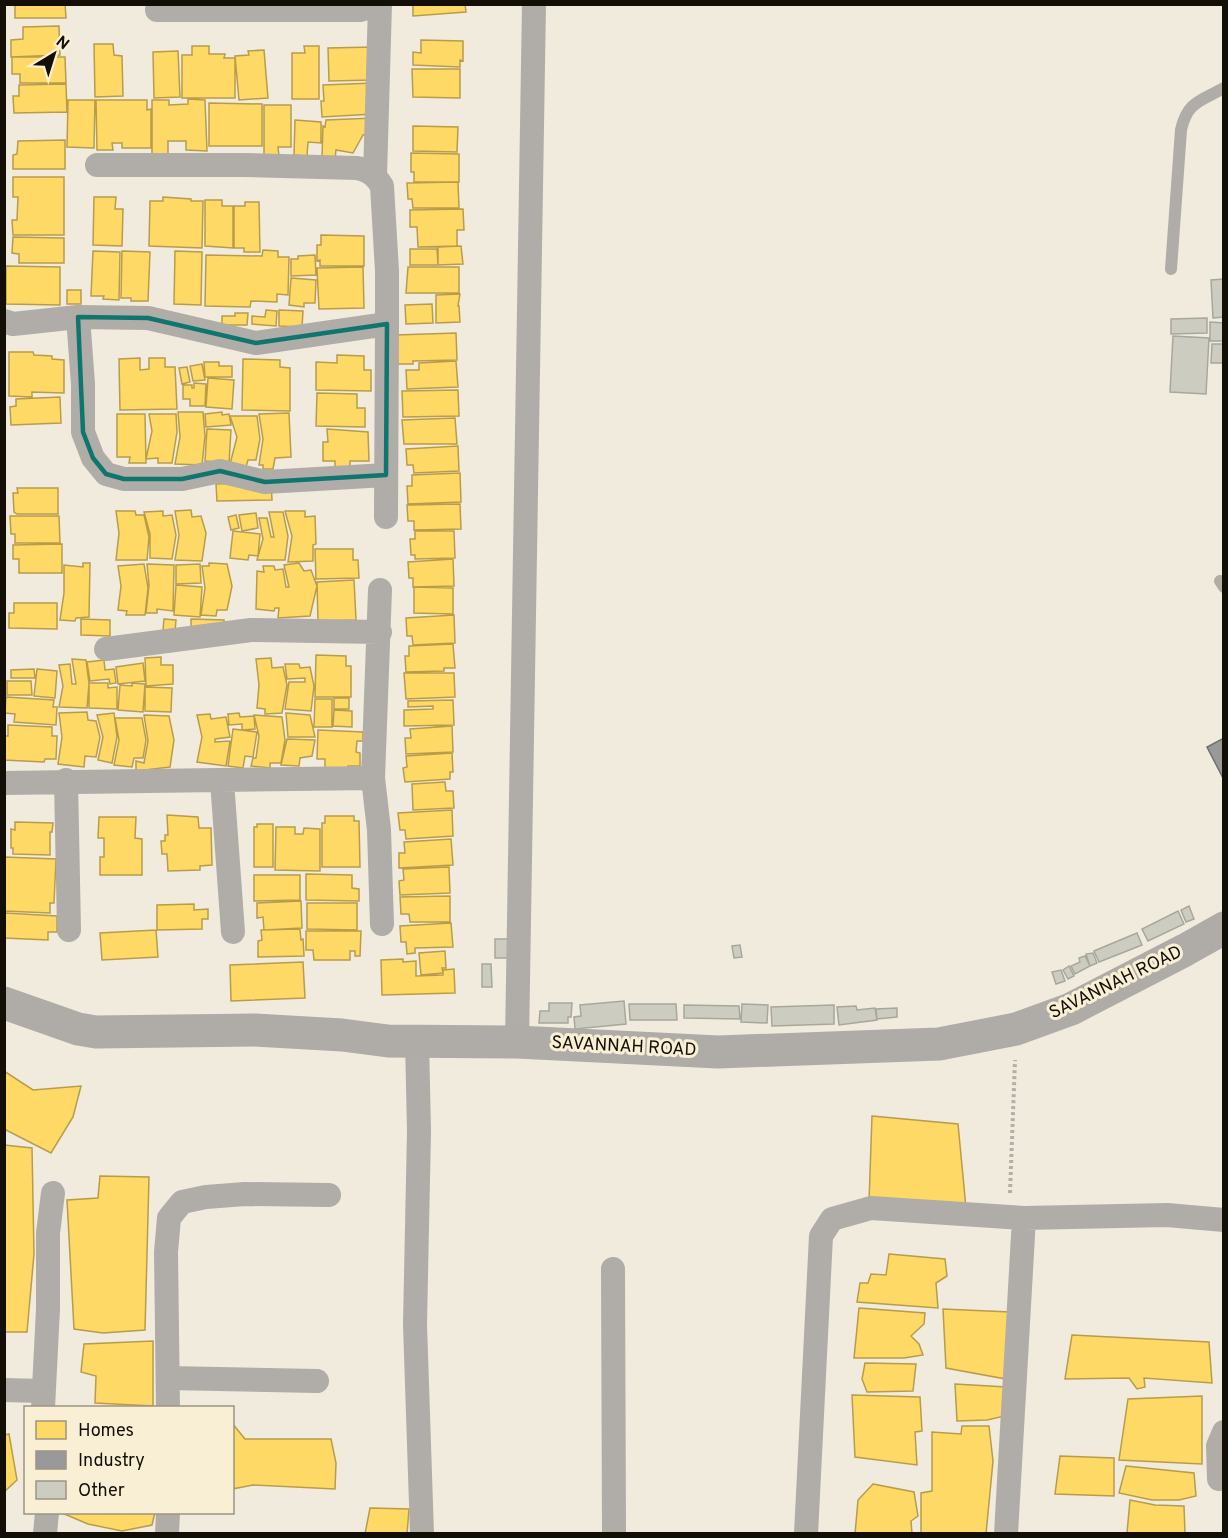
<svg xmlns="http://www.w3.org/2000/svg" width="1228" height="1538" viewBox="0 0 1228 1538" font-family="Overpass,sans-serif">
	<rect width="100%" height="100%" fill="#f0ebdd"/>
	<path fill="#ffd966" stroke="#b89c4a" stroke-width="1.5" d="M15,4H65L66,18H15Z
		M413,4H465L466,12L413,16Z
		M59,26L60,55L11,57V40L23,39V27Z
		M421,40L463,41V61L460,60V67L413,65V52L421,53Z
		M94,44H113L114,55L122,56L123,96L95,97Z
		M192,46H209V54H225L224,58H235V98H182V55H192Z
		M304,46H319V99H292V53H305Z
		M374,47V80L329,81L328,48Z
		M264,50L268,98L239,100L235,56L249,55L248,51Z
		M178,51L180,97L154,98L153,52Z
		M12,57H65L66,83H20V74H12Z
		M412,69H460V98L413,97Z
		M373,83L374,114L322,117L321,101H324L323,85Z
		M66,84L67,112L14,113L13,96H19V85Z
		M188,99L205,100L207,151L186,150V141H168V154H152V100H169V105L188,104Z
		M68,100H95L94,148L67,147Z
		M96,100H147V110L151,109V148H122V143H112L113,150H97Z
		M209,103L262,104V146H209Z
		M264,105H291V147H278L279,156H264Z
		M374,118L373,133L363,135L353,153L336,150L335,159L322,157L323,126L325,127L326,120Z
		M295,120L321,122V143L308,142L307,156L294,155Z
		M413,126L458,127L457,152L413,151Z
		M65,140V169H13V155L17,154L18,141Z
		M411,153L459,154V182H414V172H411Z
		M13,177H64V235H13L12,220H17L18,197H13Z
		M458,182L459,208H413L412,199H408L407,183Z
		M94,197H116L115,209H123L122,246L93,245Z
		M163,197L191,199V201H203L202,248L149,246L150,201H163Z
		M205,200H222V206H233V248L205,246Z
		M245,202H259L260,252H244V248H234V206H245Z
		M463,209L464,230H457V246L418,247L417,227H410V210Z
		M321,235L364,236V266H320V260L317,261V245H321Z
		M13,237L64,238V263H19V254L12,253Z
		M461,246L463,264L438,265V247Z
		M410,249H437L438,265H410Z
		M263,250L278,251V257H289L288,295L277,294V302L251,301L250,307L205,306L206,255L262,256Z
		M93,251L120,252L119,300L103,299L104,296H91Z
		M122,251L150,252L148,301H131V298H121Z
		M175,251L202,252L201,305L174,304Z
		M315,255L316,275L291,276V259H298V256Z
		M6,266L60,267V305L6,304Z
		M363,267L364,308L319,309L317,268Z
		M408,267H459V293H406Z
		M291,278L316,280L315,303H304V307L289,305Z
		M67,290H81V304H67Z
		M460,294L458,306H459L460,322L436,323V295Z
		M432,304L433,323L406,324L405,305Z
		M266,310L277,311L276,326L252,324V316L265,317Z
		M279,310L303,311L302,327L279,326Z
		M235,313H248L247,325H222V316H235Z
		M456,333L457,360L413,361V364H398L396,335Z
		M9,352H33L34,355L52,356V359L64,360V393L32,392V397L9,396Z
		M337,355L364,356V370H371V391L316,390V362L337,363Z
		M140,358V370L149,369V358H165V367H175L177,409L120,410L119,359Z
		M243,359L280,360V367L290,368V411L242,410Z
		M456,361L458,387L407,389L406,370H419V363Z
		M204,362H219V366H232V377H205Z
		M202,364L205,380L193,381L190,366Z
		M187,367L190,382L182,384L179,368Z
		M208,378L234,380L232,409L206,407Z
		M194,383L206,384L205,406H190V399H183V385H192V388H194Z
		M458,390L459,416L403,417L402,391Z
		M317,393L357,394V408H365V427L316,426Z
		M60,397L61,423L11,425L10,407L16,406V399Z
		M178,412H203L205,436L202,465L175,464L180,437Z
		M222,412V415L229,414L231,425L206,427L205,414Z
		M289,413L291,457L275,458L273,469H263V465H259L263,439L259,414Z
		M117,414H145L146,463H129L130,457H117Z
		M149,414H176L177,432L172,463H158V458L146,459L152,431Z
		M230,416H257L260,439L256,460H248L246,467L230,464L237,437Z
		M455,418L457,444H404L402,420Z
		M207,429L231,430L229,463L205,461Z
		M327,429L368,432L369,461H350V467H335V461H323V442H328Z
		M458,446L459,471L414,473L413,465H407L406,449Z
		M460,473L461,502L408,504L407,486H412V475Z
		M271,482L272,500L217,501L216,484Z
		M17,488H58V514H17L14,512L13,493H18Z
		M460,504L461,529L414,530V521H408L407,505Z
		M191,510L192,517L201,516L206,533L202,561L175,560L179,535L175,511Z
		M116,511H135L136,515H144L149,537L147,560H116L119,533Z
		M163,511V516L172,515L176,535L172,559L150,558V534L144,512Z
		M285,511H305V517L315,516L316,544L313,545V561L288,562L292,536Z
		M269,512H283L288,536L285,560H257L263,539L259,518H267L271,537H274Z
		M256,513L258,528L242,531L239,515Z
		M236,515L239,528L231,530L228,517Z
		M10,516H59L60,543H15V534H11Z
		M233,531L260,534L258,556L249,555L248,560L230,558Z
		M415,531H454L455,558L415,559V555H411L410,539H415Z
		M62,544V573H19V559H13V545Z
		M315,549H353V560H358L359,578L316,579Z
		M453,559L454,586L413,587V578H409L408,562Z
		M83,563H90L89,617L76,618L75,621L60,620L64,593V565L83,567Z
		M209,563L227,564L232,586L227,610H217L216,616L201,615L205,588L202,566H209Z
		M299,563L304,571L311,570L317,586L310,616L278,618L279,608H275L274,611L256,609L257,571L264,572L263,566H274L275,570L283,569L286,587H289L284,565Z
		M144,564L148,588L145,615H126L127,611L118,610L121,586L118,566Z
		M147,564L174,565L173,611L157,609V613H146L149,585Z
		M200,564L201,583L176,584V565Z
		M354,580L356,620L318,621L317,582Z
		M176,585L202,587L200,617L174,615Z
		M414,587L453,588V614L414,613Z
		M14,603H57V629L9,628V613H14Z
		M454,615L455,643L413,645L412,636H407L406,618Z
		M81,619L110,620V636L81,635Z
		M164,619L176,620L175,631L163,630Z
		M191,619L224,620V631L191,630Z
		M453,644L455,668H444V671L406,672L405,656H409V646Z
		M316,655L346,656V666H351V697H315Z
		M161,657V665H173V684L146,686L145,658Z
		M271,658L272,668L283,667L287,685L282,713L265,714V709L257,708L259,685L256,659Z
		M72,659L86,660L89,684L87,708L59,707L63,686L59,665L70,664L72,684H76Z
		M104,660L105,670L114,669L116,683L110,684L109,679L90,681L87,662Z
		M143,663L145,681L118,684L116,667Z
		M285,664H299L300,668L310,667L314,686L311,711L285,709L289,682H305V678L287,679Z
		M34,669L35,678H11V670Z
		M37,669L57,671L55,698L34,696Z
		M404,673H454L455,697L406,699Z
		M7,681H31L32,695H7Z
		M89,683H108V688L117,687V709L89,708Z
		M132,683L145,684L143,712L118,710L120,685L132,686Z
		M145,687L172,688L171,712L145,711Z
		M6,697L54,700L53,707H57L56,725L14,722L15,714L5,713Z
		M334,698H349V709H334Z
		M315,699H332V727H314Z
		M453,700L454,725L404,726V710L433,709V706L408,707V701Z
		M334,710L352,711V727L333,726Z
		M87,712L88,720L96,721L100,737L96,757L85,756L84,767L58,764L62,737L59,713Z
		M114,713L117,737L112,763L98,760L103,737L97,715Z
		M239,713L240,717L254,716L255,729L242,730V724L229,725L228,714Z
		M286,713L310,715L315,737H288Z
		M210,714L211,719L226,717L230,737L215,739V742L230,741L226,766L197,762L202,737L197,715Z
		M144,715L169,716L174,740L170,767L136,771V761L144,763L148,741Z
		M254,715L282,717L285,740L281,763H270V768L251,766L253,758H256L259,736Z
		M115,718H142L146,740L143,758H134L132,767L114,765L119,740Z
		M8,725L52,727V736H57L56,759H45L44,762L4,760V736H8Z
		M452,726L453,752L406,754L405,738H411L410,729Z
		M233,729L257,732L253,757L245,756L243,768L228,766Z
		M318,730L363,732V741H357L356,752L360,753V766H348V769L325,775V759H317Z
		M287,739L315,740L312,756L300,758L299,766L281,765Z
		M452,753L453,772H450V779L405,782L403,768L407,767L406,756Z
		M445,782L446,791H453L454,808L413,810L412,784Z
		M452,810L453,836L406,839L405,830H400L398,813Z
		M167,815L198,817L199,828H211L212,865L200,866V870L168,871L167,854H162L161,841H165V835H168Z
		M325,816H354V821H359L360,867H322V823H325Z
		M99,817H136L135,838L142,839V875H100V857H104V838H98Z
		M15,822L53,823L52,832H50V855L13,854V848H11V829L15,830Z
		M257,824H273V867H254V827H257Z
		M276,827H295V834H303L304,828L320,829V871L275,870Z
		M451,839L453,865L399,868V853H405L404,842Z
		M4,857L56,859L54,903H50V913L4,911Z
		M449,867L450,893L400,895L399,881L404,880L403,869Z
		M306,874L352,875V888L359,889V901L306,900Z
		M254,875H300V900L254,901Z
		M450,896V922H410L409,914H401L400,897Z
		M301,901L302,928L264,930L263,917L257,918V903Z
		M307,903H357V930L307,929Z
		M194,904V910L208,909V919H202V929L157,930V905Z
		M5,913L57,916V932H48V940L4,938Z
		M451,923L453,947L415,948V953L407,954L406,942H401L400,926Z
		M300,929L301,940L303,939L304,956L258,957V941L262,940L261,930Z
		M156,930L158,957L102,960L100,933Z
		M306,931H361L360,956H355V951H350V960H314L313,950H306Z
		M445,951L446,968H442L443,973L421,975L419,953Z
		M403,959V962L416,961V976L443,975V970L454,969L455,993L382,995L381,960Z
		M303,962L305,998L231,1001L230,965Z
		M4,1071L33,1090L81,1086L73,1117L51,1153L4,1129Z
		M872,1116L958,1124L966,1208L869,1202Z
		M4,1145L32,1148L34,1254L27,1332H4Z
		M100,1176L149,1177L145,1330L103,1333L74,1329L67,1200L98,1198Z
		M889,1254L945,1259L947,1276L936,1283L938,1308L857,1302L860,1283H868L871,1274L886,1275Z
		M859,1308L925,1313L924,1324L911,1336L919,1344L923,1355L904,1358H854Z
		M943,1309L1010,1312L1006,1379L946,1368Z
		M1072,1335L1209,1342L1212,1383L1144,1378L1145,1387L1137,1389L1129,1378L1065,1379Z
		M153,1341V1406L95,1403L96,1376L81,1372L84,1344Z
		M865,1363L916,1364L913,1391L867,1392L862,1379Z
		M955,1384L1006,1387L1005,1416L987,1420L957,1421Z
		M852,1395L920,1397L922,1431L915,1432L917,1465L855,1457Z
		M1202,1396V1464L1119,1460L1128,1399Z
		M232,1423L245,1439H331L336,1463L335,1489L253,1485L232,1489Z
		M962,1426H989L993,1461L986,1534H921V1493L932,1491V1432L961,1434Z
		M9,1434L17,1480L4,1492V1435Z
		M1060,1456L1114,1458V1496L1055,1494Z
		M1126,1466L1194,1473L1196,1496L1179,1500H1152L1119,1493Z
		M873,1484L914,1492L918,1516L911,1521L912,1534H855L858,1500Z
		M1130,1500L1155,1505L1184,1506L1185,1533H1127Z
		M370,1508L409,1509L407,1534H365Z
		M155,1512L152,1525L122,1531L88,1524L62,1513Z"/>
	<path fill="#999" stroke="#71706d" stroke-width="1.5" d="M1224,738V780L1207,747Z"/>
	<path fill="#cdccc1" stroke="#a7a79c" stroke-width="1.5" d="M1224,279V317L1213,318L1211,280Z
		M1207,318V333L1171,334V319Z
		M1210,322L1224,323V341H1210Z
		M1173,336L1209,338L1206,394L1170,392Z
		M1212,344H1224V363H1211Z
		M1189,906L1194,919L1186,922L1181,910Z
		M1178,911L1184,924L1148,941L1142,929Z
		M1137,933L1142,945L1099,962L1094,951Z
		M495,939H508V958H495Z
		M740,945L742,957L734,958L732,946Z
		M1093,953L1097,963L1090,966L1086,954Z
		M1085,956L1090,966L1075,974L1071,966L1080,962L1079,958Z
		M482,964H491L492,987H482Z
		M1069,966L1074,976L1068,979L1063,970Z
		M1061,970L1065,981L1056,984L1052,972Z
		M624,1001L626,1024L575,1029L574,1017L581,1016L580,1005Z
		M549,1003H572L571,1017H568V1023H539L540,1011H549Z
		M629,1004H676L677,1020H630Z
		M742,1004L768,1005L767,1023L741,1022Z
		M684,1005L739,1006L740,1019L684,1018Z
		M834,1005V1024L772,1026L771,1007Z
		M856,1006L857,1010L875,1008L877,1020L839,1025L837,1007Z
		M897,1008V1017L877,1019L876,1009Z"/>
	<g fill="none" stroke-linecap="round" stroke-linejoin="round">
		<path stroke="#b3afa8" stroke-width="4" stroke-dasharray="3 3" stroke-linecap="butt" d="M1010,1193L1015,1060"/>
		<path stroke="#b0aca8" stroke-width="12" d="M1171,269L1181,130C1187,102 1200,101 1224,88
			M1220,581L1224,587"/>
		<path stroke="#b0aca8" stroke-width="24" d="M157,10H360L380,4L375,176
			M97,165H243L357,168C370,171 375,175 382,186L387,271V324L386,517
			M78,317L83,384V432L93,458L106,474L124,479H182L220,471L265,482L386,475
			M4,321L13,324L78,317L148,318L256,343L387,324
			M380,590L373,778L379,830L382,924
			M106,649L251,630L380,632
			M66,780L69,930
			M222,781L233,932
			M4,783L373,778
			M417,1041L419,1131L415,1324L422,1534
			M517,1042L534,4
			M613,1269L614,1534
			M168,1378L317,1381
			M4,1390L42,1391
			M43,1408L48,1309V1233L53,1193
			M168,1408L166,1252L169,1218L182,1202L206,1197L245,1194L329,1195
			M1219,1479L1218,1446L1224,1432
			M45,1534L47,1512
			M167,1534L168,1512
			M806,1534L821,1236L832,1219L871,1208L1024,1218L1167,1215L1224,1220
			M1006,1534L1024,1218"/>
		<path stroke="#afaba6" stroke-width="33" d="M4,1003L78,1029L96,1032L255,1030L342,1035L388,1041L517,1042L718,1052L939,1044L1016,1029L1071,1009L1185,950L1224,928"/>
	</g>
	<path fill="none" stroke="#0f766e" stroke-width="4.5" stroke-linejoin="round" d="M78,317L148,318L256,343L387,324L386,475L265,482L220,471L182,479H124L106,474L93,458L83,432Z"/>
	<g text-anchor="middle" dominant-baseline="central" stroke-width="6" stroke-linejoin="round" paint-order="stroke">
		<g font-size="18" fill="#130f07" stroke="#f8efd5">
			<text transform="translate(1116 983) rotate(-26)">SAVANNAH ROAD</text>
			<text transform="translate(624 1047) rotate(3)">SAVANNAH ROAD</text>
		</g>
	</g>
	<rect width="1228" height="1538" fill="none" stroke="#130f07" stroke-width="12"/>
	<rect x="24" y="1406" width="210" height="108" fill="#f8efd5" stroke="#9c9583" stroke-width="1.5"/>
	<rect x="36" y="1421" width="30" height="18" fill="#ffd966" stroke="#9c9583" stroke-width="1.5"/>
	<text x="78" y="1436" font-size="18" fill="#130f07">Homes</text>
	<rect x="36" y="1451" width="30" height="18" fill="#999999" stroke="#9c9583" stroke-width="1.5"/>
	<text x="78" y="1466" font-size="18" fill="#130f07">Industry</text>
	<rect x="36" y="1481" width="30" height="18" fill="#cdccc1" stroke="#9c9583" stroke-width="1.5"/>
	<text x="78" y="1496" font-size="18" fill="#130f07">Other</text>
	<g transform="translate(54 54) rotate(38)" stroke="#f8efd5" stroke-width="4.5" paint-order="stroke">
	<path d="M0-4.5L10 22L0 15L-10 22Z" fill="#130f07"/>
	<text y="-9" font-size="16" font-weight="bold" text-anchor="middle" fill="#130f07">N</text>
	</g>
</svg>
